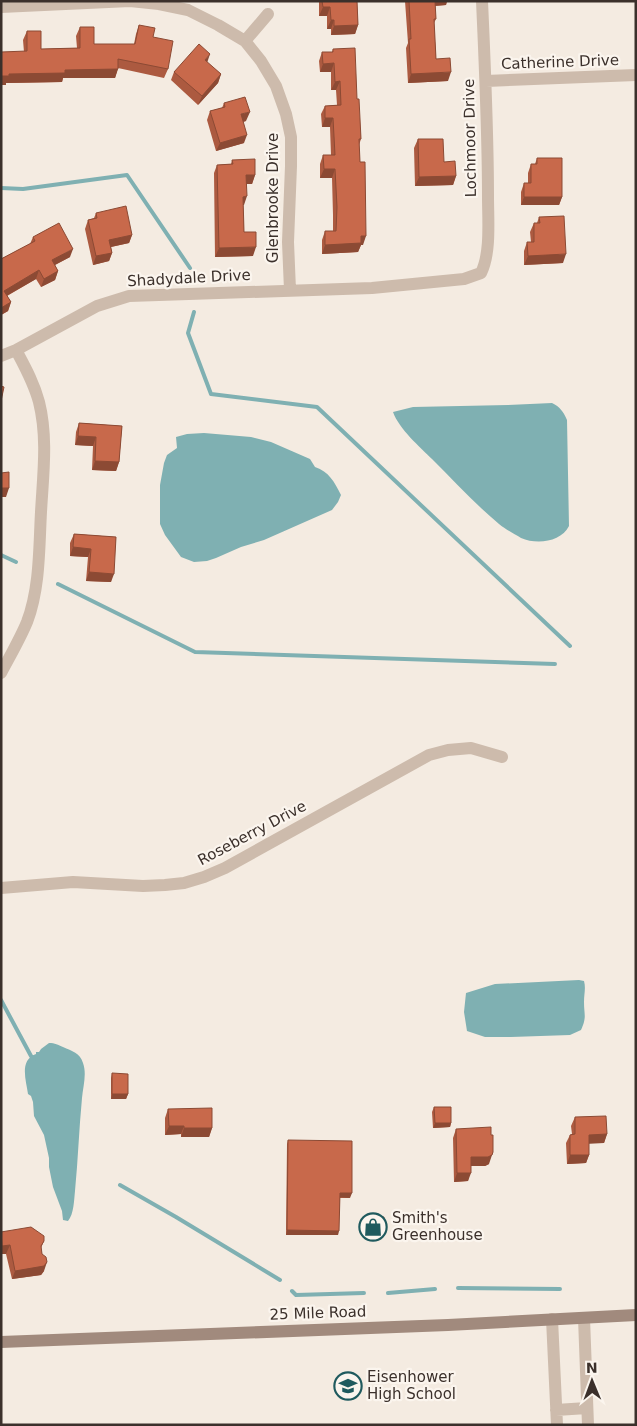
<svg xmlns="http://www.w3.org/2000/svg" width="637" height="1426" viewBox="0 0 637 1426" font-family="'DejaVu Sans',sans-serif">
	<rect width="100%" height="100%" fill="#f4ebe1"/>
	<path fill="#7fb0b2" d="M552,403C560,407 563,411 567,420L569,526C561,542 537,545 521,538C514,534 505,529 499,524C475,504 454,481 432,459C420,447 399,429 393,412L413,407L508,405Z
		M204,433L251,437L271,442L310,459L315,467C329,472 334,481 341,495L338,502L332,510L264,540L241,547L216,558L207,561L194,562L181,557L165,535L160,524V485L164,463L167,455L177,448L176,437L187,434Z
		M579,980L584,981C586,988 584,994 584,1002C584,1015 587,1017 581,1030L570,1035L511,1037H485L467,1031L464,1012L466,993L495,984Z
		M49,1043C55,1043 58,1045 63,1047C72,1051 80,1053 83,1063C87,1074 83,1087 82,1098C79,1129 78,1160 75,1191C74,1200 74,1214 68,1221L63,1220L62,1211L53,1187L49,1167V1158L44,1135L34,1116L33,1102L31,1096L28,1094C26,1080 19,1060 36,1054V1052H39L41,1049Z"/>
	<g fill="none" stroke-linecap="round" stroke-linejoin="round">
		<path stroke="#7fb0b2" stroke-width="4" d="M1,188L23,189L127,175L190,268
			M194,312L188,333L211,394L317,407L570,646
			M1,555L16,562
			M58,584L195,652L555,664
			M1,1000L31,1056L34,1059
			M120,1185L176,1217L280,1280
			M458,1288L560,1289
			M292,1291L296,1295L364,1293
			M388,1293L435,1289"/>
		<path stroke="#cdbbac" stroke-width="12" d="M1,7L130,1L159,4L188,10L218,25L245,41L261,61L276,86L286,114L291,137V166L288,242L290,290
			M245,41L268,14
			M486,81L636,75
			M1,356L16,350L97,306L129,296L372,288L464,279L481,273C491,253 488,220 488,197C488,132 485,67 482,1
			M1,673C10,656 20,639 27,622C40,588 39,548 41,512C43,475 48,438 39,402C34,383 25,367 16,350
			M1,888L73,882L143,886L165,885L184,883L204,877L225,868L429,755L448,750L471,748L502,757
			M584,1318L588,1425
			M552,1319L557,1425
			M556,1410L587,1408"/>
		<path stroke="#a18a7d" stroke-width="12" d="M1,1342L448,1325L636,1315"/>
	</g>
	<path fill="#ac5a40" d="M319,1H357L358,25L355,34L331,35V29H327V16H319Z
		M405,1H447L446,5L435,6L436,19L434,23L436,59L448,81L408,83L406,48L408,43Z
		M139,25L153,37L168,69L164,78L118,68L115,78H63L62,82L6,83V85H1V52H24L23,40L27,31L41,49L77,48L76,36L80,27L94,44H134L136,34Z
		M333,49L357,99L361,139L359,145L363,245H361L358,252L322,254V240L325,231H333V215L332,178H320V164L323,155H331L330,127H322L321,114L325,106L337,105L336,90H331V72H320L319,61L322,52H332Z
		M207,63L221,74L218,83L198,105L171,80L174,72Z
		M224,103L246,121L243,122L244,143L216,151L207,120L210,111L222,108Z
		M418,139L444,162L456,176L453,185L415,186L414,148Z
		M537,158L562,197L559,205H521V192L524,183H528V173L531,164H535Z
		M232,160L255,175L252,184H247L243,205L244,232L253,256L215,257L214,173L217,165L231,164Z
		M96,213L132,235L129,243L111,247L112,253L109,261L93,265L85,229L88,220L94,218Z
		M539,217L563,263L524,265V251L527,242H531L530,232L534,223H537Z
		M33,237L70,257L55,265L58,271L55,280L41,287L36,279L7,296L11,302L8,311L1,315V259L30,244Z
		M79,423L122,426L119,462L116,471L92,470L93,446L75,445L76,432Z
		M74,534L116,537L111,582L86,581L88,557L70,556V543Z
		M112,1073L128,1094L126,1099H111V1078Z
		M434,1107L451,1123L450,1127L433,1128L432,1112Z
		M168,1109L212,1128L209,1137H181V1134L165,1135V1118Z
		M575,1117L607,1134L604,1143H589V1155L586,1163L567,1164L566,1143L570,1135L572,1134L571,1126Z
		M456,1129L489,1164L485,1166H471L468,1181L454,1182L453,1138Z
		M288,1140L350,1198H340L338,1235H286L287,1144Z
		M366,1217L384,1228L382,1232H364V1222Z
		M1,1232L44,1241L41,1248L44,1271L41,1275L12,1279L6,1254H1Z"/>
	<path fill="#8c4a34" d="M433,1H447L446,5L432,6Z
		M323,7H330L327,16H319Z
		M331,20H334L331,29H327Z
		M358,25L355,34L331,35L334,26Z
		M210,54L207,63L205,60Z
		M334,63L331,72H320L323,64Z
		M118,69L115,78H63L62,82L6,83V85H1V76L9,74L65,70Z
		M451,72L448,81L408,83L411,74Z
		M221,74L218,83L198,105L202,96Z
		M340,81L336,90H331L335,82Z
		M250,112L246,121L238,123L241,114Z
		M325,118H333L330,127H322Z
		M247,135L244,143L216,151L220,143Z
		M324,169H335L332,178H320Z
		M246,175H255L252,184H243Z
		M456,176L453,185L415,186L419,177Z
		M247,196L244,205H240L243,197Z
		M524,197H562L559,205H521Z
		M132,235L129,243L106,248L109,240Z
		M361,236H366L363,245H361L358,252L322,254L325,245Z
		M256,247L253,256L215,257L219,248Z
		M73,249L70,257L49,268L52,260Z
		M112,253L109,261L93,265L96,256Z
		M566,254L563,263L524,265L528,256Z
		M39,270L36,279L1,299L4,291Z
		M58,271L55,280L41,287L44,279Z
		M11,302L8,311L1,315V308Z
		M78,436L96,437L93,446L75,445Z
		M95,461L119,462L116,471L92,470Z
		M1,488H9L6,497H1Z
		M73,547L91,549L88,557L70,556Z
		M89,572L114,574L111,582L86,581Z
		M112,1094H128L126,1099H111Z
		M435,1123H451L450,1127L433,1128Z
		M169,1126H184L181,1134L165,1135Z
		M184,1128H212L209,1137H181Z
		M607,1134L604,1143L585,1144L589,1135Z
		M493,1152L489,1164L485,1166H468L471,1157Z
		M570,1155H589L586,1163L567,1164Z
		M457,1173H471L468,1181L454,1182Z
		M340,1193H352L350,1198L338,1197Z
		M366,1228H384L382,1232H364Z
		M287,1230L339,1231L338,1235H286Z
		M10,1245L6,1254H1V1249L2,1246Z
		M47,1262L44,1271L41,1275L12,1279L15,1271Z"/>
	<path fill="#c8694b" stroke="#8c4a34" d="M322,1H357L358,25L334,26V20H331L330,7H323Z
		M409,1H435L436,19H434L436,59L450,58L451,72L411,74L409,39H411Z
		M139,25L155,28L153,37L173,41L168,69L118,59V69L65,70V73L9,74V76H1V52L27,51V31H41V49L80,48V27H94V44H135Z
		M199,44L210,54L205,60L221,74L202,96L174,72Z
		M355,48L357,99H359L361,139H359L360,162H365L366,236H361V243L325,245V231H336L337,207L335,169H324L323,155H335L333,118H325V106L341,105L340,81L335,82L334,63L323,64L322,52H333V49Z
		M245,97L250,112L241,114L247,135L220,143L210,111L225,107L224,103Z
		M418,139H443L444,162L455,161L456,176L419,177Z
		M537,158H562V197H524V183H531V164H537Z
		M255,159V175H246L247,196L243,197L244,232H256V247L219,248L217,165L233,164L232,160Z
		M126,206L132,235L109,240L112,253L96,256L88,220L97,218L96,213Z
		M564,216L566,254L528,256L527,242H534V223H540L539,217Z
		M59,223L73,249L52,260L58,271L44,279L39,270L4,291L11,302L1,308V259L35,241L33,237Z
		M1,386L4,387L1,401Z
		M79,423L122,426L119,462L95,461L96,437L78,436Z
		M9,472V488H1V473Z
		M74,534L116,537L114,574L89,572L91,549L73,547Z
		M112,1073L128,1074V1094H112Z
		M434,1107H451V1123H435Z
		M212,1108V1128H184V1126H169L168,1109Z
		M606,1116L607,1134L589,1135V1155H570V1135L575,1134V1117Z
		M491,1127V1135H493V1152L492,1155L488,1157H471V1173H457L456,1129Z
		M288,1140L352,1141V1193H340L339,1231L287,1230Z
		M366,1217H384V1228H366Z
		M31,1227L44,1236V1241L41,1246L42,1254L46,1257L47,1262L44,1266L15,1271L10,1245L2,1246L1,1232Z"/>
	<defs>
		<g id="shop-ring" transform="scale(1.4375)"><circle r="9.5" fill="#fbf5ee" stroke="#1f5a5e" stroke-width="1.5"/><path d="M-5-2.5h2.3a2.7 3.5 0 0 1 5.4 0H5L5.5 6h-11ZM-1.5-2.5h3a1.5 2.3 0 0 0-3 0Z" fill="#1f5a5e"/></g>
		<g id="school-ring" transform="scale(1.4375)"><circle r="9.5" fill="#fbf5ee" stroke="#1f5a5e" stroke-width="1.5"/><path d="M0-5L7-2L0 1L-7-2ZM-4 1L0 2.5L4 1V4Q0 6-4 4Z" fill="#1f5a5e"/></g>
	</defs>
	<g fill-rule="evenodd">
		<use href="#shop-ring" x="373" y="1227"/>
		<use href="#school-ring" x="348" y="1386"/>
	</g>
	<g text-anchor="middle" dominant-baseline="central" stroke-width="4.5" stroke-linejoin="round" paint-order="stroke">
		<g font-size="15" fill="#3b302b" stroke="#fbf5ee">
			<text transform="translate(560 62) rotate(-2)">Catherine Drive</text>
			<text transform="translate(470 138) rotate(-91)">Lochmoor Drive</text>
			<text transform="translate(273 198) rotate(-90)">Glenbrooke Drive</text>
			<text transform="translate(189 278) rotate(-3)">Shadydale Drive</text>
			<text transform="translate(252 833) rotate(-28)">Roseberry Drive</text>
			<text transform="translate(318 1313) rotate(-2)">25 Mile Road</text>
		</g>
		<g font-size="15" fill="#3b302b" stroke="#fbf5ee" text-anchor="start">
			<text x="392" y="1218">Smith's<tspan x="392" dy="17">Greenhouse</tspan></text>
			<text x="367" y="1377">Eisenhower<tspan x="367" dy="17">High School</tspan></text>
		</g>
	</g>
	<rect width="637" height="1426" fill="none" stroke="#3b302b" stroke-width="5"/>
	<g transform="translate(592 1381) rotate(359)" stroke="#fbf5ee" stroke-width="4" paint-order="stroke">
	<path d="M0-4L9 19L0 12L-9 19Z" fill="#3b302b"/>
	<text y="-8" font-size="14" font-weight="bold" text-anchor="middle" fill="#3b302b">N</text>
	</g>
</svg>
